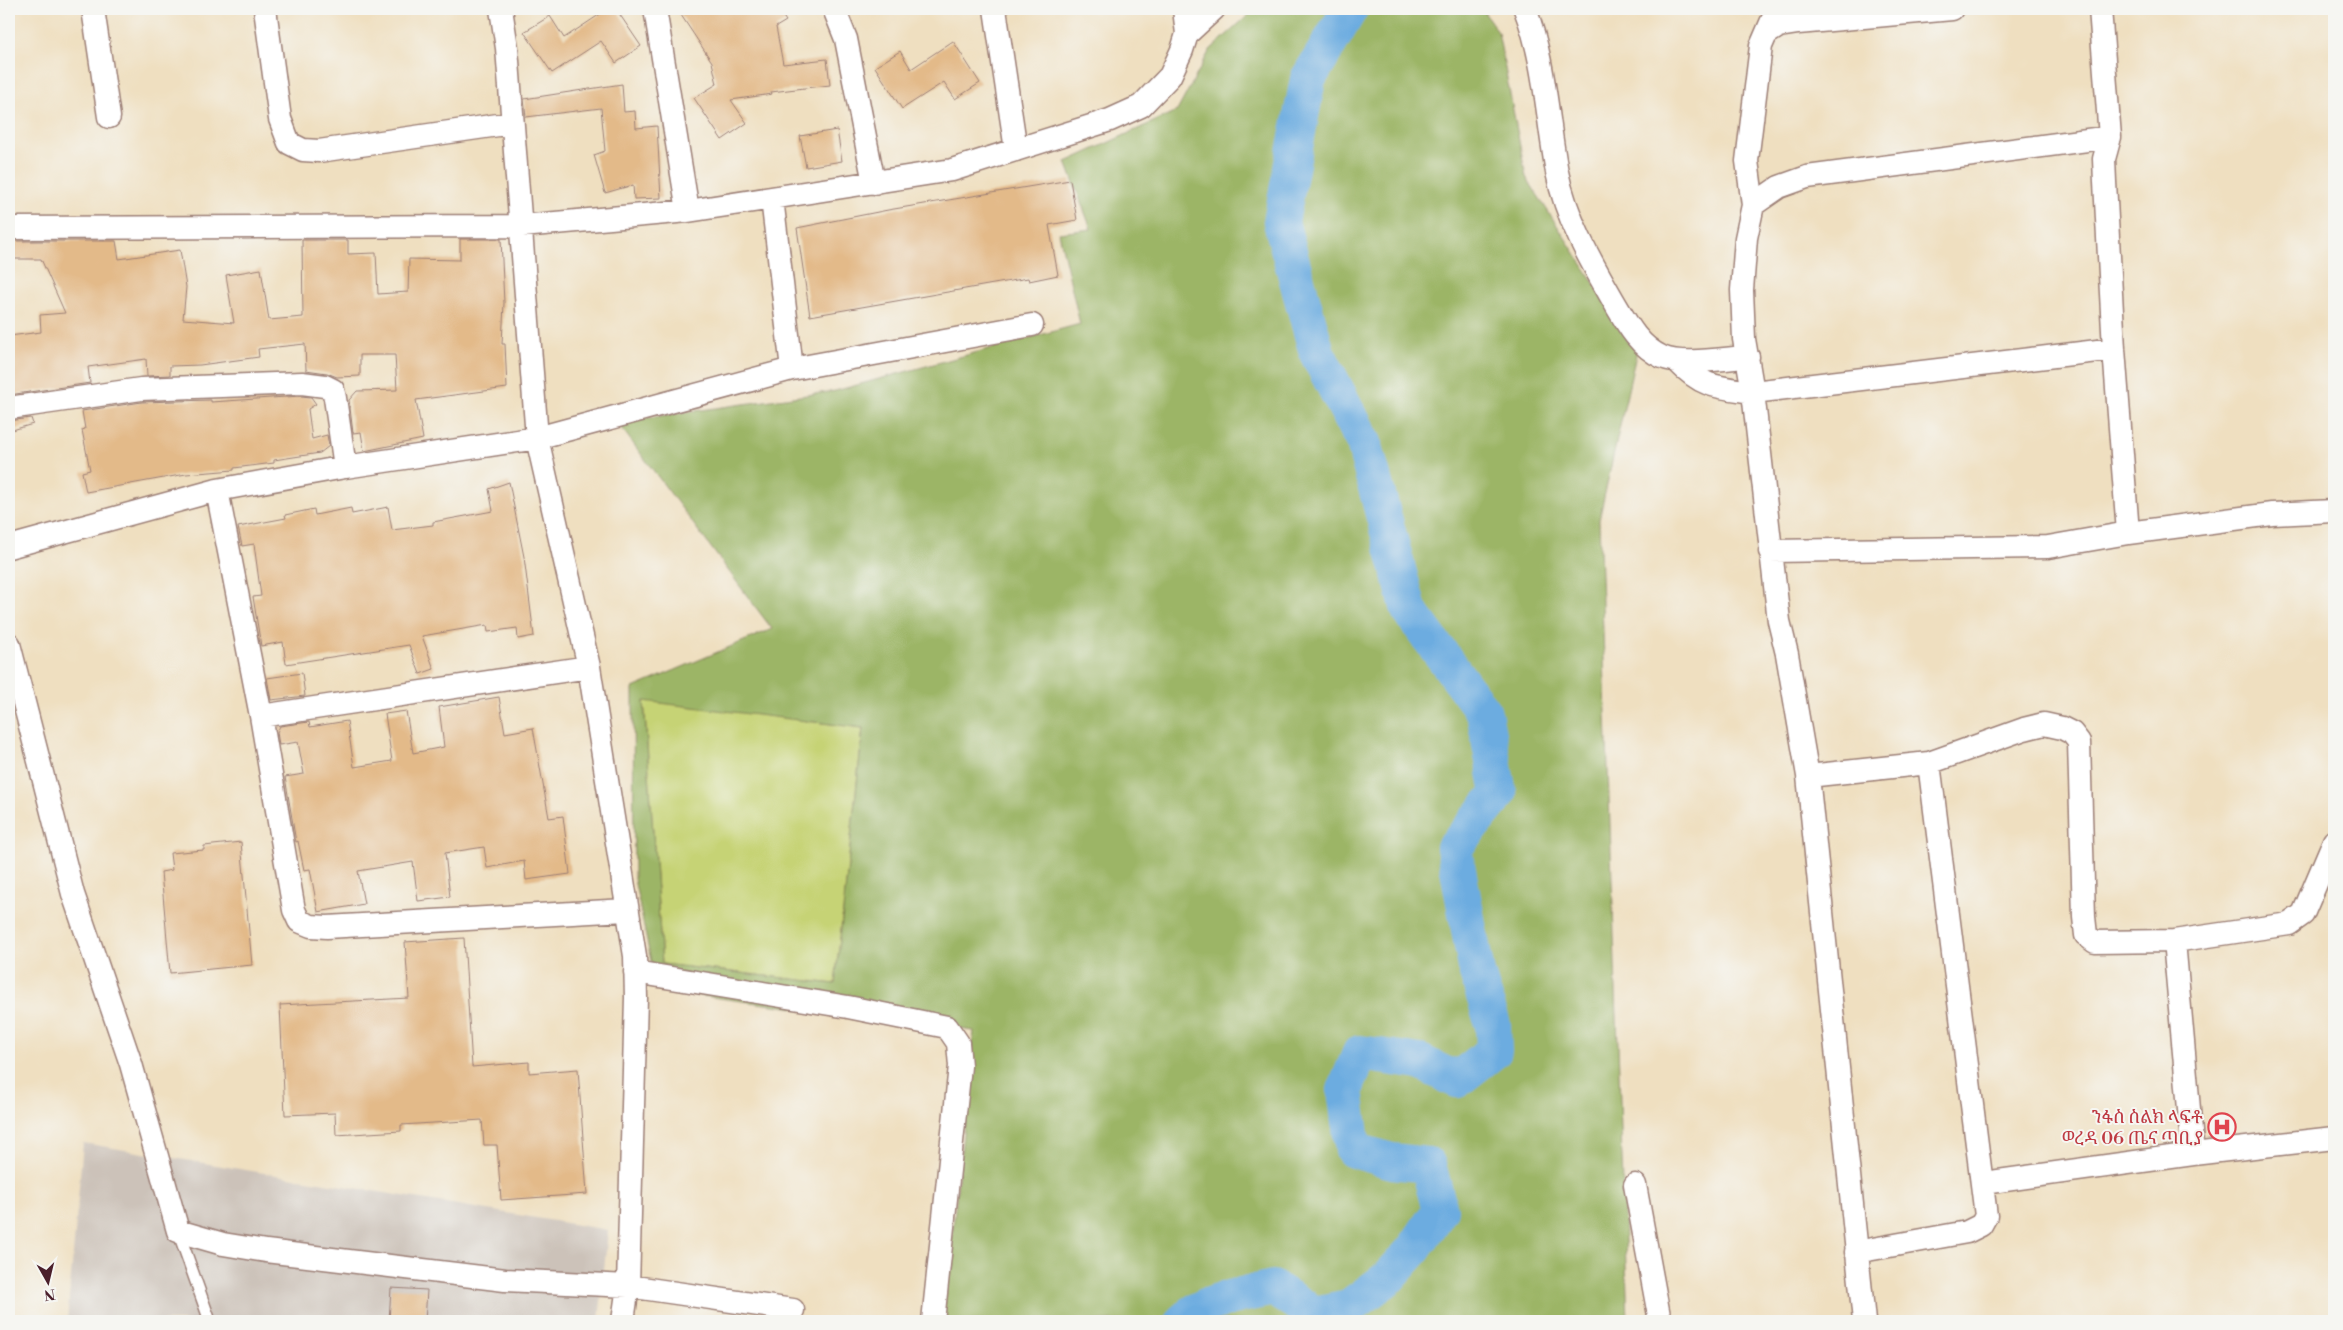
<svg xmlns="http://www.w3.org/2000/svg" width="2343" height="1330" viewBox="0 0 2343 1330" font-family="'Libre Bodoni','Noto Serif Ethiopic',serif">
	<rect width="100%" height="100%" fill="#f6f6f2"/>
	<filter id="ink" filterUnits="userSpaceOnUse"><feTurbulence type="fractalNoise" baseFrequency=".02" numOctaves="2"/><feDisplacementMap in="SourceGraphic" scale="10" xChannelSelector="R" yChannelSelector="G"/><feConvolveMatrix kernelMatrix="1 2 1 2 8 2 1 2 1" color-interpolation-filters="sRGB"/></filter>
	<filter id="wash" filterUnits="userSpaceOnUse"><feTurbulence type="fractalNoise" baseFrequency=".0096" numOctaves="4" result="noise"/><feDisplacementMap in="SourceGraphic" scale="20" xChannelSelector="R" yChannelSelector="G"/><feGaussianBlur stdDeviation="1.12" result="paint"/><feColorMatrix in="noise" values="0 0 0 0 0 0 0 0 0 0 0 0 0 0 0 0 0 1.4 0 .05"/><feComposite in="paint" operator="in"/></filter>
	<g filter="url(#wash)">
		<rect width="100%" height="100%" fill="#efdfc0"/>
		<path fill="#ccc2b9" d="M83,1143L608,1230L599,1321H67Z"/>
		<path fill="#c6d375" stroke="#887950" d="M644,700L863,728L835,984L662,964Z"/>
		<path fill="#9cb566" stroke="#736a48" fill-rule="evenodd" d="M1255,9H1482L1498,32L1526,177L1637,350L1599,520L1628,1321H943L974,1031L657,990L634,879L633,688L772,629L617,422L835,391L1080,324L1059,233L1091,229L1066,162L1177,111L1210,50ZM644,701L863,728L835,984L662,964Z"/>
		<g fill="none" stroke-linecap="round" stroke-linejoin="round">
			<path stroke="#6cace0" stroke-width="36" d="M1183,1321C1205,1299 1244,1295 1273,1288L1315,1314L1349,1307L1388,1278L1414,1249L1440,1210L1428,1165L1392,1161L1353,1150L1345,1090L1360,1053L1420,1062L1457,1080L1494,1051L1493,1025L1477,973L1454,848L1499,793L1484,713L1409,610L1364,443L1317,353L1281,222L1308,79L1350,9"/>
		</g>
		<g id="blocks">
			<path fill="#e3ba89" d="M608,9H616L641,46L616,63L601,41L552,73L524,32L550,16L564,38Z
				M677,9H778L786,21L776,27L783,64L827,59L830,85L771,92L772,94L731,100L747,123L722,140L694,98L717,84L712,62Z
				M953,41L980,83L955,99L944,82L902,109L875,67L900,51L911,69Z
				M622,84L624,112L635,111L636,128L657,126L661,198L634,199L633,185L605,193L594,155L605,151L601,108L526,117L524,99Z
				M837,130L842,161L806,167L800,136Z
				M1070,180L1077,220L1049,225L1058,275L1029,281L1028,278L810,316L797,228L888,210Z
				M460,239H501L504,303L502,344H505L507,388L416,400L423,439L364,451L361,432L353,433L349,400L357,391L397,390L395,355H360V376L337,377L327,373L306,370L305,344L258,349L259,357L200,365L170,366V375L147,376L146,359L88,367L90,383L9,395V336L41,332L40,315L65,313L41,259H9V241H116L119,259L180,250L186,287L183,319L234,323L226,275L261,269L269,320L303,317L302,240H348V254L376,253L378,294L408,292L409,259L460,260Z
				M301,396L311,397L316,404L308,409L312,439L327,435L329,446L320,453L274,460V463L234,468V470L186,474L86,492L82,472L90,470L82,430L85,429L82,411L142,402L211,400V402Z
				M31,418L33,424L9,431V421Z
				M509,482L524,557L534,636L518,639L517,628L488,632L487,625L422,636L434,669L420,674L409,645L286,664L283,642L261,646L253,597L261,596L254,544L242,546L238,527L286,518L285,515L314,509L315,515L351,508L352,514L388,507L392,530L433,525V522L493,511L489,489Z
				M302,673L305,696L271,700L267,678Z
				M499,697L505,733L533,728L549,818L563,816L570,874L526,880L524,861L487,868L484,847L445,853L450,897L418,901L413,862L358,871L364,904L318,912L310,869L304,870L298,841L296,842L285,777L304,774L298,742L279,745L277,732L280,726L309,722L310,727L347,721L354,767L392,761L385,714L406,711L413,753L444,747L439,707Z
				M241,842L252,965L170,973L161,872L172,870L170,853L204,850V846Z
				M464,938L472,1067L529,1062V1073L578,1069L587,1194L501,1200L497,1145H484L482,1120L401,1125V1131L336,1135L335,1113L285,1115L280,1005L409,998L405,942Z
				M391,1288L427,1290L425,1321H389Z"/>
		</g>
	</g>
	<g filter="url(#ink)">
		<use href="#blocks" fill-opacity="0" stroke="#9c7f76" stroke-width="1"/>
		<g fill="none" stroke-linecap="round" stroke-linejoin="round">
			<g stroke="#9c7f76" stroke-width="14">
				<path id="service" d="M178,1231L210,1321"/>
			</g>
			<g stroke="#9c7f76" stroke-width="25">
				<path id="minor" d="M93,9L109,117
					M265,9L280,119L289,143L303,150L319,151L512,123
					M501,9L507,48L537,438L589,667L635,956L636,998L628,1286L623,1321
					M655,9L688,211
					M834,9L846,39L874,183
					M995,9L1016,150
					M1525,9C1545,60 1547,118 1557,172C1566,218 1590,260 1613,300C1626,322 1638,346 1662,357C1682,366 1725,358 1748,357
					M1777,9L1761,46L1747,161L1753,205L1746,238L1742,290L1744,339L1753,392L1779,621L1787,654L1808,776
					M2100,9L2110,137L2104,159L2105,182L2114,349L2128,533
					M1768,33L1779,26L1798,23L1952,9
					M1187,34L1214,9
					M772,198L792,369
					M1753,205L1779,187L1807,177L2110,137
					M9,228L522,226L688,211L952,170L1110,120L1141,106L1170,76L1182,50L1187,34L1184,9
					M1677,361C1703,388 1717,387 1753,392L2114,349
					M9,408L141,389L302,383L325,386L333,390L335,398L345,467
					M217,490L261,716L294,910L299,921L311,926L327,927L626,910
					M9,547L217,490L345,467L537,438L792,369L1032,325
					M1770,551L2048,547L2128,533L2272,514L2334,511
					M9,644L73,894L131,1064L178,1231L223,1244L266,1251L505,1280L628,1286L793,1310
					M261,716L589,667
					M2174,941L2193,1154
					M635,972L848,1007L947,1027L958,1043L960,1066L933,1321
					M1984,1183L2193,1154L2334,1138
					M1635,1185L1660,1321
					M1856,1252L1967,1232L1981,1225L1986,1216L1929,763
					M1864,1321L1808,776L1929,763L2024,729L2044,724L2062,728L2072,733L2079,742L2084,917L2086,935L2095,942L2174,941L2289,924L2303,914L2334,841"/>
			</g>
			<use href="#service" stroke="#fff" stroke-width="11"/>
			<use href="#minor" stroke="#fff" stroke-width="22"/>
		</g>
	</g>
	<defs>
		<g id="hospital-ring" transform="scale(1.4375)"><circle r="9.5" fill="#f6f6f2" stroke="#e0444e" stroke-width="1.5"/><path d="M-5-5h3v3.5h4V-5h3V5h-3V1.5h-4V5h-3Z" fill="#e0444e"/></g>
	</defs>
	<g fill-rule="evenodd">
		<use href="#hospital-ring" x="2222" y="1127"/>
	</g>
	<g text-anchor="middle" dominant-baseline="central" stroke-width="4" stroke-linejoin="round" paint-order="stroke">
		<g font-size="18" fill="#be3a42" stroke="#f6f6f2" text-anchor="end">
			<text x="2203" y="1117">ንፋስ ስልክ ላፍቶ<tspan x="2203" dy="21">ወረዳ 06 ጤና ጣቢያ</tspan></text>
		</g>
	</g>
	<rect width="2343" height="1330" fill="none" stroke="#f6f6f2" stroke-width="30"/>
	<g transform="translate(48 1282) rotate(172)" stroke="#f6f6f2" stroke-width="4" paint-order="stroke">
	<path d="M0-4L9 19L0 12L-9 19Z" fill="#4a1f2b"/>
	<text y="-8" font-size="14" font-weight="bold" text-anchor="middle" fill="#4a1f2b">N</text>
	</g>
</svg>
